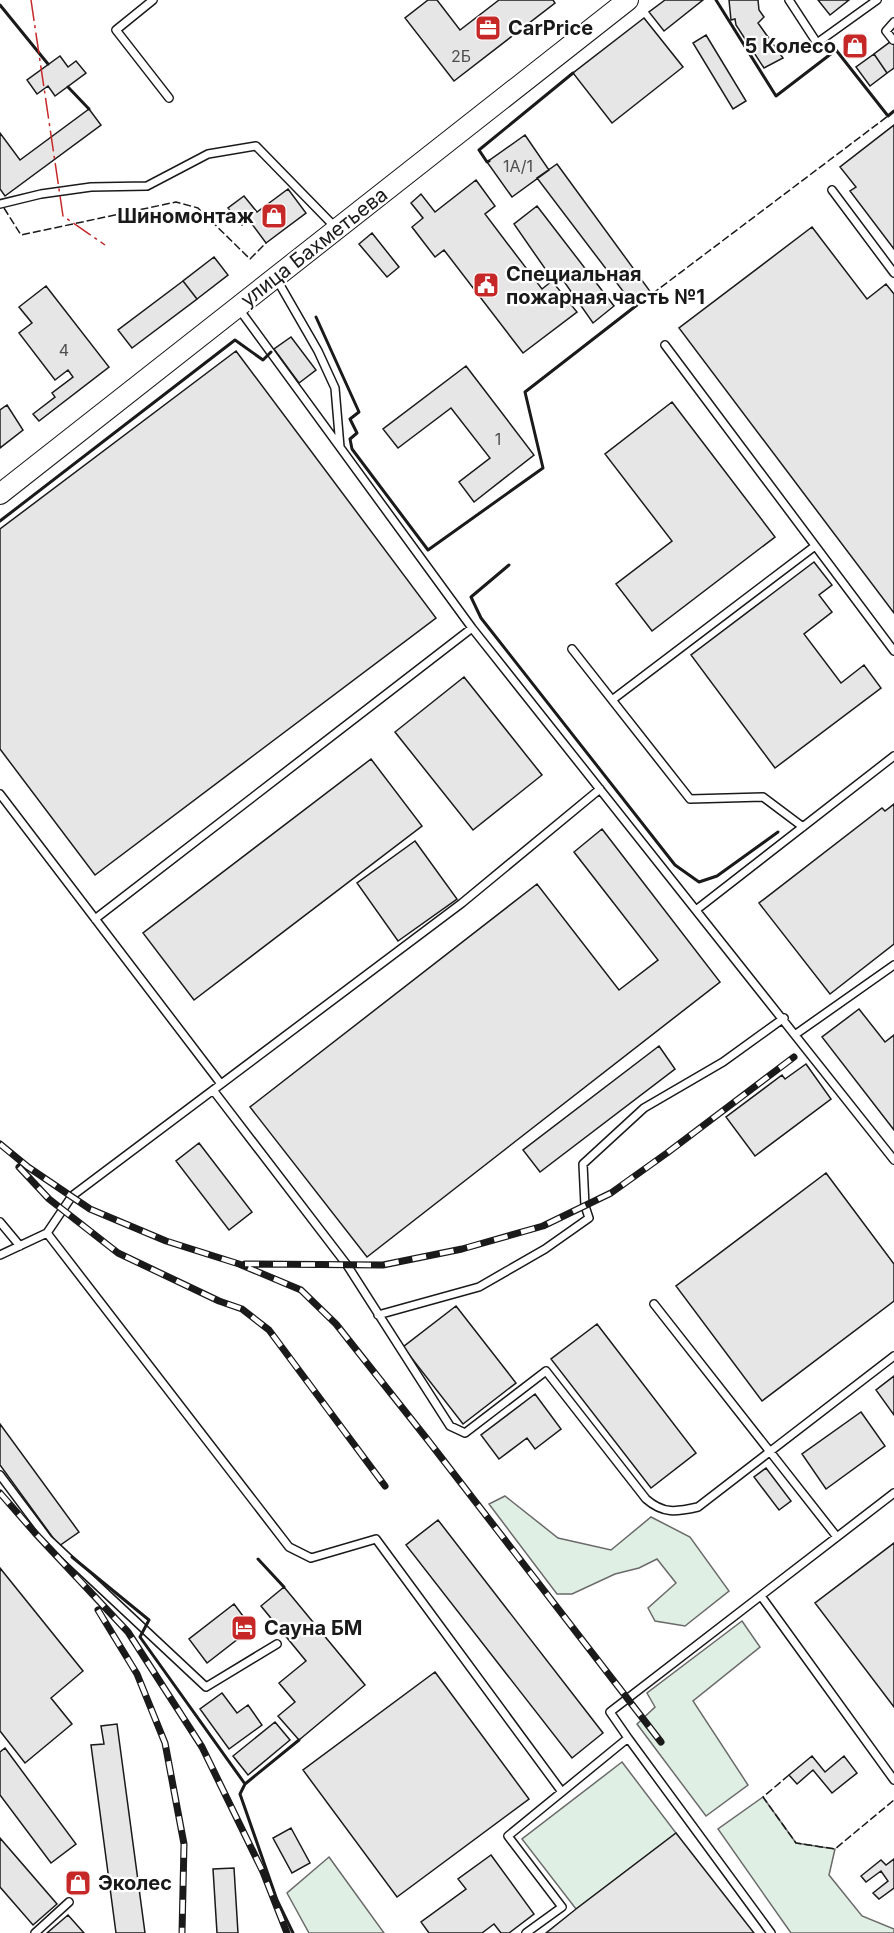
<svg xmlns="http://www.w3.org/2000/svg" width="894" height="1933" viewBox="0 0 894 1933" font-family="Inter,sans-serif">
	<rect width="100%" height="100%" fill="#fff"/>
	<path fill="#e0efe3" stroke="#6a6a6a" stroke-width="1.5" d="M505,1496L558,1538L611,1550L651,1517L690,1537L729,1591L685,1626L655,1621L648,1608L676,1583L657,1559L639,1568L615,1574L572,1594H557L489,1504Z
		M742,1621L760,1647L693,1701L748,1785L706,1816L637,1724L655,1707L647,1693Z
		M622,1762L676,1833L576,1909L522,1839Z
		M763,1797L796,1843L835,1849L829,1875L862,1916L894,1929V1933H791L718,1829Z
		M329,1857L384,1933H309L287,1893Z"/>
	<path fill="#e6e6e6" stroke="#1a1a1a" stroke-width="1.5" d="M428,0H437L460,30L499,0H553L555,3L454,81L405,18Z
		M665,0H703L664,31L649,12Z
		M729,0H758L759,10L764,17L758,23L783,58L764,68L736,25L735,19L731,20Z
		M818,0H849L830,15Z
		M644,18L683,67L612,123L573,73Z
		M706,35L746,101L733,109L693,43Z
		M894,39V68L887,73L874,54Z
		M874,54L887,73L870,86L856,67Z
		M60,56L68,67L76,61L86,73L55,96L48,86L37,94L27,80Z
		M89,109L101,125L5,196L0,189V133L20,160Z
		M894,125V249L850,191L856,187L840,167Z
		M525,135L549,170L512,197L487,162Z
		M557,164L652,294L635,307L537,178Z
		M476,180L495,206L485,214L542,289L552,281L577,312L523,353L444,250L435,257L412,227L423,218L411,203L421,194L435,212Z
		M288,189L306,213L266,243L249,220L242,225L228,208L244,196L257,212Z
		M537,206L614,306L593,323L563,280L546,270L514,224Z
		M812,227L867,299L886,284L894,294V613L679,328Z
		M372,233L399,267L387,277L359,244Z
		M214,257L228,275L197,299L183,281Z
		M183,281L197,299L132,348L118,330Z
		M46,286L109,367L39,421L33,414L55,397L52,393L73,377L68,370L55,380L19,333L32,323L19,307Z
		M291,337L316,370L299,383L274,349Z
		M236,351L436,618L95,875L0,749V529Z
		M466,366L534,455L474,502L459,482L490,458L451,408L398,448L383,429Z
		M672,402L775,537L652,631L616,584L672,541L605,454Z
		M7,405L23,430L0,448V410Z
		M814,562L832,585L819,595L832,612L804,634L841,683L864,665L881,688L775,768L691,655Z
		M464,677L542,775L473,830L395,732Z
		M371,759L422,826L194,1000L143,933Z
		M894,804V944L830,994L759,903L882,808L885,811Z
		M602,829L720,982L367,1257L250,1107L537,884L619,990L658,960L574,852Z
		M415,841L457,899L398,941L357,883Z
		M859,1009L885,1042L894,1035V1130L822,1037Z
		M659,1046L675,1069L540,1172L523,1150Z
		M806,1064L831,1099L755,1156L726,1117L782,1075L785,1079Z
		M199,1143L252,1212L229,1230L176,1161Z
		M826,1173L894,1264V1301L762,1401L676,1286Z
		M456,1306L516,1383L463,1424L403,1347Z
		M597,1324L696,1453L651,1488L551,1359Z
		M894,1376V1415L876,1390Z
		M535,1394L561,1429L535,1449L527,1438L499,1459L481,1435Z
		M861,1412L885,1446L826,1489L802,1454Z
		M0,1424L79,1532L59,1546L0,1465Z
		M766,1468L791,1501L779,1510L754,1477Z
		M438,1520L603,1733L572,1758L406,1545Z
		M894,1543V1707L815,1603Z
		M0,1568L83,1671L51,1698L72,1724L25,1763L0,1731Z
		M284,1587L365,1685L299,1740L278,1716L295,1702L279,1683L306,1661L261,1606Z
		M234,1604L252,1628L207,1663L189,1639Z
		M435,1672L529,1799L397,1897L303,1770Z
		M222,1693L237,1713L248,1705L262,1725L229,1749L200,1709Z
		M275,1722L290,1740L248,1775L233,1756Z
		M117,1724L145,1933H116L91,1745L104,1744L101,1726Z
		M5,1748L76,1844L51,1863L0,1795V1752Z
		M812,1756L825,1772L844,1756L857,1773L832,1793L813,1770L797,1784L789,1775Z
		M291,1828L310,1863L292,1873L273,1838Z
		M676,1833L754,1933H546L576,1909Z
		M0,1838L57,1904L33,1925L0,1887Z
		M491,1855L534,1914L509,1933H501L494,1924L482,1933H429L421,1922L466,1889L458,1879Z
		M894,1859V1888L879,1899L873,1893L888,1881L881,1871L866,1882L861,1876L881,1860L886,1865Z
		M234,1868L238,1933H217L213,1869Z
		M68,1915L84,1933H47Z"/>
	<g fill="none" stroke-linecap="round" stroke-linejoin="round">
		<g stroke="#1a1a1a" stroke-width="10">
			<path id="lane" d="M153,0L116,30L169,98
				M789,0L817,43L877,0
				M893,40L886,31L894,22
				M832,190L894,273
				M0,204L41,194L91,187L147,186L208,154L256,146L335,227
				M276,278L318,351L335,388L340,447
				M239,309L472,628L894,1160
				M665,345L894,651
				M572,649L690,799L763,797L803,827
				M612,700L815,546
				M0,794L221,1084
				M696,910L894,756
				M95,919L472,628
				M796,1034L894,965
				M213,1090L347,1265L450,1426L465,1433L546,1371L646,1499C663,1514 676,1512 698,1507L894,1356
				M0,1222L20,1246
				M47,1233L289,1547L311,1558L376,1539L562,1792
				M0,1255L47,1233L72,1196L462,903L600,789
				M654,1304L837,1537
				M378,1315L479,1287L545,1249L589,1218L585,1206L583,1164L644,1108L723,1062L784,1018
				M0,1475L48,1539L206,1687L277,1644
				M761,1596L894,1780
				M628,1738L771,1933
				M35,1933L69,1902
				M526,1933L562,1907L508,1836L628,1738L610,1712L894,1493"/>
		</g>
		<g stroke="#1a1a1a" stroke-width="22">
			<path id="secondary" d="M0,494L628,0"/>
		</g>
		<use href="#lane" stroke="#fff" stroke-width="7"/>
		<use href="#secondary" stroke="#fff" stroke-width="20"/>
		<g stroke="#1a1a1a" stroke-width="7">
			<path id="rail" d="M0,1144L28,1167L90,1209L166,1241L239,1264L301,1290L336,1324L427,1439L661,1742
				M19,1167L49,1199L118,1253L219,1301L242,1309L269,1330L385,1486
				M245,1264L383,1265L462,1249L543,1226L611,1193L667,1153L794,1057
				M0,1493L35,1533L128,1632L202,1747L263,1872L287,1933
				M98,1610L137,1674L165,1743L184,1844L182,1933"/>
		</g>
		<use href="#rail" stroke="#fff" stroke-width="4.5" stroke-dasharray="14" stroke-linecap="butt"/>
		<path stroke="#1a1a1a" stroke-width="1.5" stroke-dasharray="8 3" stroke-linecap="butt" d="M4,208L21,235L176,202L198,208L250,259L266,243
			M652,294L888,116
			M789,1775L763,1797L796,1843L835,1849L894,1800"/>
		<path stroke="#1a1a1a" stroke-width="3" d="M716,0L776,96L836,50L888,116L894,111
			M0,5L48,64
			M68,87L89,109
			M489,161L487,162L479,150L573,73
			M316,317L359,412L350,419L357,433L350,439L352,449L428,550L543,468L525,392L637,305
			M0,521L235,340L263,360L271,352
			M509,565L471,597L481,618L675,865L699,882L717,876L778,832
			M72,1557L149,1620L140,1637L245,1784L240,1794L277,1900L293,1933
			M258,1559L284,1587
			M245,1784L299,1740"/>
		<path stroke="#c62828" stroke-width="1.5" stroke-dasharray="21 4.5 3 4.5" stroke-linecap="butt" d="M31,0L63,216L105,245"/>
	</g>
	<defs>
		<g id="office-square" transform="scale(1.35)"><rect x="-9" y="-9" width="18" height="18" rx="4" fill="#c62828" stroke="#fff"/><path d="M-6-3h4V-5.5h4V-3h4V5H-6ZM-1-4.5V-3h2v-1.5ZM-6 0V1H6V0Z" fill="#fff"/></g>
		<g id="shop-square" transform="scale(1.35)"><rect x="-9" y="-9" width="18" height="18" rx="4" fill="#c62828" stroke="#fff"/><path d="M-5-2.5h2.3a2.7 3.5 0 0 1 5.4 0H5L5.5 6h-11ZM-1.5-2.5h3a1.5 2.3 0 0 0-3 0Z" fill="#fff"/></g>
		<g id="civic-square" transform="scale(1.35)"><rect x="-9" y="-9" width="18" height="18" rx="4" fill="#c62828" stroke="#fff"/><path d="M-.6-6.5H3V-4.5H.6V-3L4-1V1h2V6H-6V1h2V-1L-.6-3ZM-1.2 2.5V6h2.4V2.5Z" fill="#fff"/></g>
		<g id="hotel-square" transform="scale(1.35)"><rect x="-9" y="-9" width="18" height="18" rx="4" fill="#c62828" stroke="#fff"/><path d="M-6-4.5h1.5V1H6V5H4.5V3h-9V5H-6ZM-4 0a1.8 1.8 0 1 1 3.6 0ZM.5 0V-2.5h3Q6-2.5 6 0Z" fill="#fff"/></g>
	</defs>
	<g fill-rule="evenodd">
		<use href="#office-square" x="488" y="28"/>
		<use href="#shop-square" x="855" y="46"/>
		<use href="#shop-square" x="274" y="216"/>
		<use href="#civic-square" x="486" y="285"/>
		<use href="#hotel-square" x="244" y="1628"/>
		<use href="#shop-square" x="78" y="1883"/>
	</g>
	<g text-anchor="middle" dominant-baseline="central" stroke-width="4.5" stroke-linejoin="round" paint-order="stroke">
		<g font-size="16" fill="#4d4d4d">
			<text x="461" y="56">2Б</text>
			<text x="518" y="166">1А/1</text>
			<text x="64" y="350">4</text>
			<text x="498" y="439">1</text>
		</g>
		<g font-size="20" font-weight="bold" fill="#1a1a1a" stroke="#fff" text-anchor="start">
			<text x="508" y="28">CarPrice</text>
			<text x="836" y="46" text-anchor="end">5 Колесо</text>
			<text x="254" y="216" text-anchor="end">Шиномонтаж</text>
			<text x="506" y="274">Специальная<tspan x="506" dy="23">пожарная часть №1</tspan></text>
			<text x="264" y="1628">Сауна БМ</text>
			<text x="98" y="1883">Эколес</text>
		</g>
		<g font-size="20" fill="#1a1a1a" stroke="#fff">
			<text transform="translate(314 247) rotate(-38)">улица Бахметьева</text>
		</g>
	</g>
</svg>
